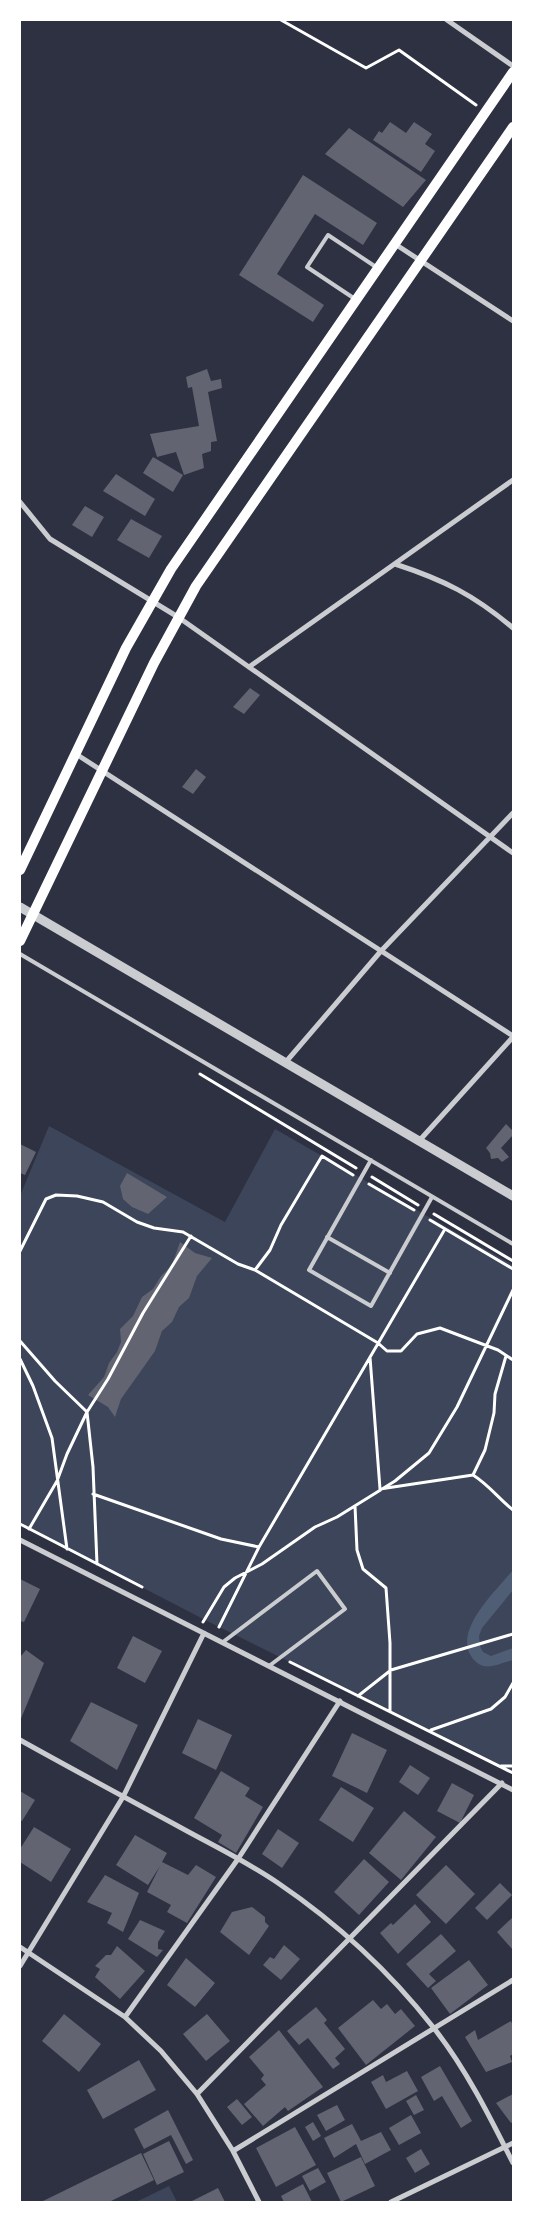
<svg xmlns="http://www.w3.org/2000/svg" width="533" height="2222" viewBox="0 0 533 2222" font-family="Jost,sans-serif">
	<rect width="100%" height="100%" fill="#2d3142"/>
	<path fill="#3c4559" d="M49,1126L225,1222L275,1129L513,1265V1773L205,1620L20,1524V1196Z
		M169,2186L177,2202H136Z"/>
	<path fill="#4f5d75" d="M513,1570V1590L482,1628L479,1636L480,1646L483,1652L491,1656L513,1648V1660C497,1664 483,1674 471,1656C454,1629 497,1590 513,1570Z"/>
	<path fill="#626471" d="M390,122L406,133L414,122L432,134L425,144L435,151L421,172L373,140L379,131L382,133Z
		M349,128L426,180L403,207L325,154Z
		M303,175L377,223L363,245L315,214L277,274L324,305L313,322L239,275Z
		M207,369L211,381L221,379L222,388L208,392L217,441L211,442V451L202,454L204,468L184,475L176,452L157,457L150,434L199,426L192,387L188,388L186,377Z
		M153,457L183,475L173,492L143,473Z
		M116,474L155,499L145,516L103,491Z
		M85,506L104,517L92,537L72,525Z
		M131,519L162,536L149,558L117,540Z
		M250,688L260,695L244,714L233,707Z
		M196,769L206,777L193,794L182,787Z
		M506,1124L513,1131V1135L501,1148L509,1157L502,1162L498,1158L491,1159L490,1153L486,1148Z
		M20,1144L36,1152L25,1175L20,1173Z
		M127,1173L167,1197L148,1214L132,1207L123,1199L120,1186Z
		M180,1242L195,1253L212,1258L197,1276L189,1298L179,1307L172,1322L162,1331L155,1351L121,1399L115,1417L108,1407L88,1395L104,1377L109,1363L117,1352L121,1342L120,1329L133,1316L142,1297L153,1289L161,1276L172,1265Z
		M20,1579L40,1589L24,1622L20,1621Z
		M133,1636L162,1651L145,1683L117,1668Z
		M26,1650L44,1663L20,1721V1655L21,1656Z
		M91,1702L138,1725L117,1770L70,1741Z
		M198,1719L232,1735L216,1770L182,1753Z
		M352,1733L387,1750L367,1793L332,1776Z
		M410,1765L430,1778L418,1795L399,1782Z
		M221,1771L250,1788L245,1796L263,1807L236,1853L218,1842L222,1835L194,1818Z
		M452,1783L474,1795L460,1823L437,1811Z
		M341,1787L374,1808L353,1842L319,1820Z
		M20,1791L35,1800L22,1821L20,1820Z
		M404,1811L436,1837L401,1880L369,1853Z
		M34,1827L71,1849L51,1882L20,1862V1849Z
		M278,1829L299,1843L282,1868L262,1854Z
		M135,1835L167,1853L162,1862L188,1875L196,1865L216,1877L187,1923L167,1912L171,1905L147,1892L160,1866L148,1885L116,1865Z
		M364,1859L389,1882L359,1915L334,1892Z
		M446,1865L475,1894L446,1924L416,1895Z
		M105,1875L139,1893L123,1932L107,1923L112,1913L87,1902Z
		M500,1883L512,1895L487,1920L475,1908Z
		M415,1904L431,1922L398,1954L380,1933L391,1923L393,1925Z
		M252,1907L265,1917V1922L269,1926L249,1955L220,1932L232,1912Z
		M513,1917V1950L497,1932Z
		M140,1920L165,1931L158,1942V1949L163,1950L157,1957L128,1939Z
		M441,1934L456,1951L429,1974L436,1981L428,1988L406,1964Z
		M284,1945L300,1959L281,1980L263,1965L270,1957L274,1959Z
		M117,1946L145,1971L120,1999L95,1977L100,1969L95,1966L106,1955H111Z
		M186,1958L215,1983L195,2007L167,1985Z
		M469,1960L488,1985L450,2014L431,1988Z
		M373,2000L381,2009L387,2004L395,2014L401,2009L415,2026L366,2065L338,2028Z
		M316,2007L327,2020L324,2023L345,2049L335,2058L340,2064L333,2069L308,2038L299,2045L287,2031Z
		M64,2014L101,2044L79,2072L42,2041Z
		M207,2014L230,2041L206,2061L183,2034Z
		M511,2021L513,2026V2054L510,2056L512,2062L486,2072L465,2037L475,2030L478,2040Z
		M279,2030L323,2087L288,2111L285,2107L263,2126L244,2104L266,2085L261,2079L264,2075L249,2057Z
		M139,2060L156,2090L103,2119L87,2090Z
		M440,2066L472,2121L461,2128L442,2096L434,2101L421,2077Z
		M407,2071L418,2091L386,2109L371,2082L383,2075L386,2082Z
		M513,2094V2122L511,2123L496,2103Z
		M416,2095L424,2110L414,2115L406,2101Z
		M237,2099L252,2117L242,2125L227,2107Z
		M337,2105L345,2120L326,2131L317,2115Z
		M168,2110L193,2160L186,2164L171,2135L144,2149L134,2129Z
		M411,2115L421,2133L399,2145L389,2128Z
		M313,2122L321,2136L313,2141L305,2127Z
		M352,2124L361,2141L381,2132L391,2150L365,2164L356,2144L334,2158L324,2138Z
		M295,2127L316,2165L276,2187L256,2148Z
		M169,2141L184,2172L157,2185L143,2154Z
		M421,2149L430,2164L415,2173L406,2158Z
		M141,2153L154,2180L109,2202H41Z
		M361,2157L375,2186L341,2202L327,2173Z
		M318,2168L326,2182L310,2191L302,2176Z
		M303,2184L312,2202H284L281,2196Z
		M218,2188L225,2202H190Z"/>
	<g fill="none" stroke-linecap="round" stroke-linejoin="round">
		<path stroke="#fff" stroke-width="3" d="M281,20L366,68L399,50L476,105
			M200,1074L356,1168
			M372,1177L418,1205
			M369,1184L414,1210
			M434,1214L513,1261
			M430,1220L513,1269
			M20,1251L46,1199L56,1195L77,1196L103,1202L137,1222L154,1228L183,1232L238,1264L255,1270L270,1250L281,1225L322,1156L353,1175
			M255,1270L378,1343L387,1351H401L417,1334L440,1328L498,1350L513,1360
			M20,1341L55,1381L87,1412L67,1454L57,1481L29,1529
			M370,1357L380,1489L473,1475C489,1485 499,1499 513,1510
			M20,1359L33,1386L52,1438L67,1549
			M473,1475L485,1450L494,1413L495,1394L506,1356
			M93,1494L221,1539L259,1547
			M355,1506L357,1550L363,1569L386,1588L390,1643V1711
			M20,1524L142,1587
			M97,1564L93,1467L87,1412L108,1379L143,1313L191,1236
			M203,1622L224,1587L235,1578L262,1564L315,1527L337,1517L395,1481L429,1453L457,1407L513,1290
			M219,1627L259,1547L445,1229
			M290,1662L513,1773
			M358,1696L391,1670L513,1634
			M431,1730L491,1709L505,1697L513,1683
			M501,1766H513"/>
		<path stroke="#caccd0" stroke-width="4" d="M355,299L307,267L328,235L376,267
			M20,954L513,1244
			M371,1160L309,1270L371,1306L432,1197
			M327,1237L390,1273
			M223,1642L317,1571L345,1609L269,1666"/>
		<path stroke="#caccd0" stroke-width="5" d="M447,20L513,66
			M395,244L513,321
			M20,502L50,539L178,617L513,853
			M395,564C444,580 474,595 513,628
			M249,667L513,480
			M76,754L513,1036
			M285,1063L381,951L513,813
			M419,1141L513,1037
			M20,1540L513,1790
			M20,1740C72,1769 124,1797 176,1825C210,1844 246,1861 278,1883C337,1923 389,1971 433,2027C465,2067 490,2117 513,2163
			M20,1947L125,2017L161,2051L197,2094L233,2151L259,2202
			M20,1966L123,1797L204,1633
			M125,2017L238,1859L340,1701
			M197,2094L502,1783
			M233,2151L513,1980
			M391,2202L513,2143"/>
		<path stroke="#caccd0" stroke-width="9" d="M20,907L513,1196"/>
		<path stroke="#fff" stroke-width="10" d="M20,870L126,648L171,569L513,72
			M20,941L154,663L196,586L513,127"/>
	</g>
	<rect width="533" height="2222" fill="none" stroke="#ffffff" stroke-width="42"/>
</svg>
